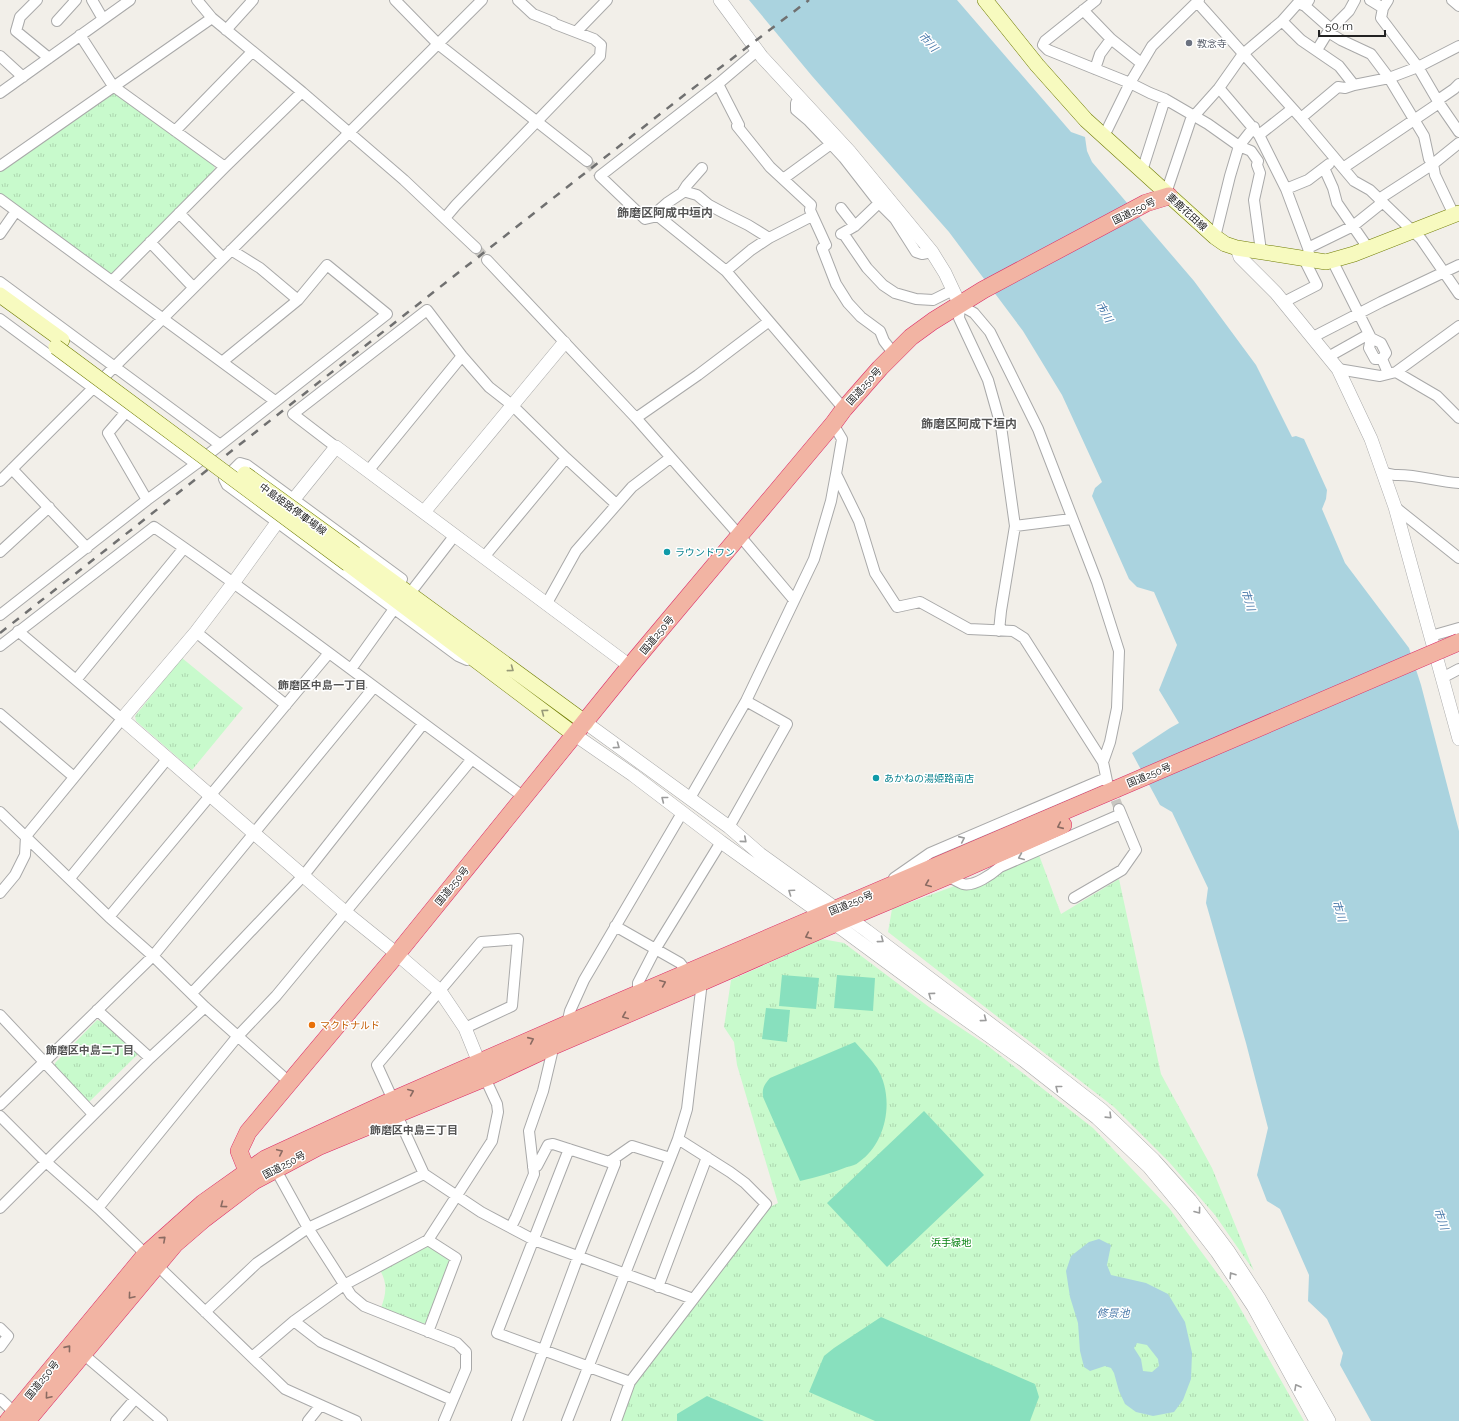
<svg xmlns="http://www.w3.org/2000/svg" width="1459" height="1421" viewBox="0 0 1459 1421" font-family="Raleway,'Noto Sans JP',sans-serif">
	<defs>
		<pattern id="park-tufts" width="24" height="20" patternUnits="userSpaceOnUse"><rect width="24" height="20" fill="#c8facc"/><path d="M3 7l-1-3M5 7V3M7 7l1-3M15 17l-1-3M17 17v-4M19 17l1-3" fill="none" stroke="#acd6af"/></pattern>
	</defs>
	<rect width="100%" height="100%" fill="#f2efe9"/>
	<path fill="url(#park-tufts)" d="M111,93L118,94L214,164L215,171L111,275L0,196V171Z
		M182,658L243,708L192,770L136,721L135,716Z
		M1039,855L1061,914L1119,879L1161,1074L1212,1168L1254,1271L1215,1215L1169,1162L1114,1107L888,932L892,909Z
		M822,939L844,943L929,1007L988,1046L1093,1128L1169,1208L1231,1292L1304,1421H621L636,1381L766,1209L778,1203L737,1065L734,1042L724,1027L731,980Z
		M97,1020L103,1022L138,1054L88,1103L54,1068L55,1063Z
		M428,1245L448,1258L451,1263L427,1323L420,1324L381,1308C386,1294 388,1284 380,1270Z"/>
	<path fill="#88e0be" d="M782,975L819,978L816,1009L779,1006Z
		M837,975L875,978L873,1011L834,1008Z
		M766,1008L790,1010L787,1042L762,1039Z
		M855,1042C862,1050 871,1059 877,1068C895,1097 887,1143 859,1162C856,1165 851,1166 847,1167C832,1173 817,1177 800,1181L763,1097C762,1088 764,1085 770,1078Z
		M924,1111L984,1175L887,1267L827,1203Z
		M881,1317L1035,1384L1039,1397L1030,1421H875L809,1392L824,1356L834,1348Z
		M707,1396L764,1421H677V1414Z"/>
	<path fill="#aad3df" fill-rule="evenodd" d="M749,0H957L1071,132L1085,137L1087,151L1092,162L1194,281L1256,365L1292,437L1296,436L1304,439L1327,490L1326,499L1322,509L1345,563L1409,648L1421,685L1459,831V1421H1371L1340,1365L1343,1353L1327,1319L1308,1301L1309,1275L1280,1209L1267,1201L1257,1175L1268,1128L1246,1043L1206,903L1208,888L1172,812L1160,805L1132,753L1170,728L1179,723L1159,690L1177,645L1154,592L1137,587L1129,579L1092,496L1095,488L1102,482L1062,395L1023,331L949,232L812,76Z
		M1099,1239L1111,1245L1107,1265L1111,1275L1146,1283L1168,1294L1185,1322L1192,1353L1191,1379L1183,1400L1174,1412L1153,1416L1136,1412L1125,1404L1119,1391L1114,1373L1111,1368L1105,1366L1090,1371L1084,1367L1080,1351L1078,1323L1070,1297L1066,1271L1071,1256L1089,1242ZM1137,1343L1147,1345L1158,1359L1159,1366L1152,1372L1143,1371L1141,1359L1134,1348Z"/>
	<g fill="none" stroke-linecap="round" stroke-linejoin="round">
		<path stroke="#c8c6c1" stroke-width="10" stroke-dasharray="10 5" stroke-linecap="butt" d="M587,161L600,176
			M476,248L487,260
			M1110,786L1119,809"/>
		<g stroke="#a9a9a9" stroke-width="12">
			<path id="minor" d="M37,0L20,17L16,31L49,58
				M92,0L103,19
				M197,0L212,18L302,92L404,180L476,248
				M395,0L438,44L587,161
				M1096,0L1045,41L1043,45L1048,50L1130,83L1150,93L1165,99L1208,124L1239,146L1251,151L1258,161L1257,165L1260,173L1254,200L1261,251
				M1370,0L1383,8
				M1388,0L1383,8L1381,18L1418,67L1439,103L1459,132
				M1452,0L1459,6
				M1197,2L1301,118L1354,181L1370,190L1421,239L1459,294
				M1305,6L1331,29
				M1083,10L1111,39L1141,63
				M57,21L76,0
				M1282,21L1301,40L1339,66L1354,85
				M226,30L253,0
				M576,32L607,0
				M1328,32L1341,40L1371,54L1389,78L1424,136L1429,159L1433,164L1435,175L1454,215
				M80,35L113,86L225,167
				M1317,50L1328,32L1349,11L1355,0
				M757,51L718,84L600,176L645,219L658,216L726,271L844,409
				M0,56L23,77
				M1095,69L1100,54L1111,39
				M718,84L739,125L737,126L770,167L811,205L810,210L826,245L822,248L836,284L848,303L861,317L880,331L884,341L894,354
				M1219,88L1259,135L1286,189L1308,248L1310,260
				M0,93L130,0
				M1438,100L1454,89L1459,84
				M1194,116L1219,88L1243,54L1282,21L1298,3L1305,6L1309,0
				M1301,118L1338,87L1345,88L1354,85L1389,78L1418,67L1459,46
				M175,131L252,52
				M1259,135L1292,109
				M1104,136L1130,83L1152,46L1199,0
				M831,144L844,158L879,203L895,219L916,252L922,254L932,252
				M0,166L212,18
				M1324,168L1333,188L1337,203L1368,248
				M1343,168L1439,103
				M1142,171L1165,99
				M783,179L831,144L809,121L796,110V103L801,99
				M1286,189L1308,180L1329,164
				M683,191L697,195L709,205L724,213L748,225L769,238
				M1166,193L1192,116
				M0,199L275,401
				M1379,199L1433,164L1459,143
				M841,208L855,226
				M179,213L223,258
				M658,216L659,210L667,203L682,193L687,185L702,168
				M445,218L456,205L600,56L601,45L594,39L555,24L553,22L533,14L518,0
				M843,233L867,268L883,285L895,293L916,299L933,300L953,290
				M0,234L16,211
				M841,234L855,226L879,203
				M1215,237L1230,176L1239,146L1254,127
				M150,242L193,287
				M1308,248L1353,226L1383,202
				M231,250L260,268L298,300
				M487,260L636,418L740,536L794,600
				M1332,260L1371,338L1369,348L1375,359H1382L1388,373
				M726,271L751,250L769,238L812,216
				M112,281L225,167L302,92
				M0,282L219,444
				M1284,302L1317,285L1304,259
				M0,319L196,464
				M1313,337L1381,302L1459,265
				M1371,338L1381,343L1386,353L1382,359
				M1328,357L1369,334
				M1338,369L1380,376L1396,372L1459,326
				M1396,372L1437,396L1459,418
				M126,412L108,433L147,500
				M636,418L698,375L768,322
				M833,424L842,439L836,474L859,521L875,573L897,607L920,602L969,629L1013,631L1024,638L1103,762L1107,781
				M336,447L293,414L427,310L462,356L489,387L512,405L566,458L616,504
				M12,469L87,548
				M368,471L462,356
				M1383,473C1387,473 1392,475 1395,475C1417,474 1438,482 1459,483
				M0,481L482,0
				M1395,507L1459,558
				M1015,526L1071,519
				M0,552L49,507
				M484,557L566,458
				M402,579L247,465L240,463L224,479L227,485L458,656L467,660
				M414,588L455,535
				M547,603L576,551L632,487L670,458
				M0,615L147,500L196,464L387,314L327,265L298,300L222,362
				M999,631L1001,611L1015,526L1001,426L988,380L959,318L960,305L974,313L990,332L1038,429L1097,582L1119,651L1117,708L1110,742L1103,762
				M196,632L286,705
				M1431,636L1459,628
				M0,646L154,527C280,613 400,708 524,797
				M351,669L394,609
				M1442,678L1459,669
				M76,680L184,548
				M0,714L74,777
				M690,798L746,701L814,559L831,501L836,474
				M0,812L109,917L153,956L205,1007L289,1082
				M729,827L787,724L746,701
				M948,876C953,879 958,882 963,884C974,887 992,874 1000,867L1121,814
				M70,878L168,758
				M894,878L930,853L1106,778
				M0,893L15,875L25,855L26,836L122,719L18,631
				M1074,898L1122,870L1136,850L1119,809
				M109,917L329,653
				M615,926L680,963L687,972
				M192,993L304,875L423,724
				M638,994V983L656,948L721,842
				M97,1010L150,1058
				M0,1015L93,1114
				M567,1024L570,1011L584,980L682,813
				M393,1100L377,1065L481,942L518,939L512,1006L465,1028
				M0,1105L153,956L374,687
				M397,1115L424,1174L481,1212L534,1240L693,1299
				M0,1116L46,1162L98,1208L285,1389L356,1421
				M569,1149L497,1333L630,1382
				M533,1167L537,1166L548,1145L553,1144L609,1162L632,1146L670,1158
				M276,1170L308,1228L351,1295L364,1306L457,1343L466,1352V1369L444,1421
				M0,1208L150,1058L205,1007
				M98,1208L237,1037L276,996L472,759
				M511,1227L516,1217L534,1174L529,1131L543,1091L552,1053L551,1047
				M428,1240L456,1258L428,1332
				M658,1287L707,1157
				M205,1312L257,1263L308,1228L424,1174
				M294,1321L321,1342L452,1400
				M0,1328L8,1336L0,1347
				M83,1354L162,1421
				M252,1357L294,1321L344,1285L428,1240L492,1141L498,1112L497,1104L485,1078
				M0,1399L15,1413
				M116,1421L135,1399
				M308,1421L320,1406
				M517,1421L578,1257L615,1164V1158
				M567,1421L678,1139L687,1109L701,990L700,983
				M616,1421L630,1382L766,1204L745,1183L730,1172L678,1139"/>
		</g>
		<g stroke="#a9a9a9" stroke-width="14">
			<path id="tertiary" d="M720,0L762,57L849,151L932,252L945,273L960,305
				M1237,248L1240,257L1276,293L1338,369L1371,439L1395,507L1459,739
				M424,512L564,343
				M586,723L729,827L760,854L867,931L1034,1057L1102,1110L1154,1160L1190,1200L1229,1252L1259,1298L1329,1421
				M575,735L633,775L721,842L823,915L933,996L1023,1060L1097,1118L1149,1167L1183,1208L1217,1252L1253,1306L1316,1421
				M482,1070L465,1028L440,991L397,954L345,912L122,719L196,632L234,582L294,499L336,447L630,666"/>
		</g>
		<g stroke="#707d05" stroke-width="16">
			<path id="secondary" d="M985,0L1037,65L1086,120L1215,237L1225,244L1237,248L1326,262L1354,254L1459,213
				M0,295L62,340
				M355,554L586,723
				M348,564L575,735"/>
		</g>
		<g stroke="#dc2a67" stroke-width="18">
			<path id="trunk" d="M254,1181L247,1171L239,1151L248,1132L397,954L630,666L833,424L844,409L880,368L911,337L933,321L983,290L1146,203L1169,196
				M8,1421L146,1254L203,1203L265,1159L393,1100L567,1024L1116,789
				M27,1421L175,1244L204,1219L254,1181L318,1147L485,1078L551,1047L700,983L834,924L948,876L1063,825"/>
		</g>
		<use href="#minor" stroke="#fff" stroke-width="10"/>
		<use href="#tertiary" stroke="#fff" stroke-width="13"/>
		<use href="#secondary" stroke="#f7fabf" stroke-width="15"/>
		<use href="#trunk" stroke="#f2b4a3" stroke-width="17"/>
		<path stroke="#707070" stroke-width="2.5" stroke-dasharray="8 8" stroke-linecap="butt" d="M0,633L683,96L809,0"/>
		<g stroke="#707d05" stroke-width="16" stroke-linecap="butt">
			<path id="secondary-bridge" d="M56,347L348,564
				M245,474L355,554"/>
		</g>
		<g stroke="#dc2a67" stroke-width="18" stroke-linecap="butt">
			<path id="trunk-bridge" d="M1116,789L1459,642"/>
		</g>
		<use href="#secondary-bridge" stroke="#f7fabf" stroke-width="15"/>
		<use href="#trunk-bridge" stroke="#f2b4a3" stroke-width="17"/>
	</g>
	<defs><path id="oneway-chevron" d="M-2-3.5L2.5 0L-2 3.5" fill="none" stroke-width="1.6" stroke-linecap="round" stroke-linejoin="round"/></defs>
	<g stroke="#979978">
		<use href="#oneway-chevron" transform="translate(511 669) rotate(36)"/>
		<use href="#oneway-chevron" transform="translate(544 712) rotate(-143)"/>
	</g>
	<g stroke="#9c9c9c">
		<use href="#oneway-chevron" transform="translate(617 746) rotate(36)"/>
		<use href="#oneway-chevron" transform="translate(664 799) rotate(-142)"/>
		<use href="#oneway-chevron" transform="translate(962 839) rotate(-24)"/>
		<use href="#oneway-chevron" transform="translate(744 840) rotate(41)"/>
		<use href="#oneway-chevron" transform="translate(1021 857) rotate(157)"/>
		<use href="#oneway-chevron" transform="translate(791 892) rotate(-145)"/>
		<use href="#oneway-chevron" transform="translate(881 940) rotate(37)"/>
		<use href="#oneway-chevron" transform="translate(931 995) rotate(-144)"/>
		<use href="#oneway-chevron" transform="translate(984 1019) rotate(37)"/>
		<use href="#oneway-chevron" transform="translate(1058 1088) rotate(-142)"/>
		<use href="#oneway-chevron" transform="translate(1109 1116) rotate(44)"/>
		<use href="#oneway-chevron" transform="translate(1198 1211) rotate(53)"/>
		<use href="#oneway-chevron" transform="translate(1232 1275) rotate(-123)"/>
		<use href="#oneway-chevron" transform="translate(1297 1387) rotate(-119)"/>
	</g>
	<g stroke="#8a6b62">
		<use href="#oneway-chevron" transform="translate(1060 826) rotate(156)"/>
		<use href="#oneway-chevron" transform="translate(928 884) rotate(158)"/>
		<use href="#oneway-chevron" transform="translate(808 936) rotate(156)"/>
		<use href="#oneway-chevron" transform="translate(663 983) rotate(-23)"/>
		<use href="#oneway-chevron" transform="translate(625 1016) rotate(157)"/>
		<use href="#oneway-chevron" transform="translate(531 1040) rotate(-24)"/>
		<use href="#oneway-chevron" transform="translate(411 1092) rotate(-23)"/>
		<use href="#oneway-chevron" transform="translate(280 1152) rotate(-25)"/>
		<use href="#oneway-chevron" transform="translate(223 1205) rotate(143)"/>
		<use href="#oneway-chevron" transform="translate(163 1239) rotate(-42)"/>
		<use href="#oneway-chevron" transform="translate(131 1296) rotate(130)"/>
		<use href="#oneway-chevron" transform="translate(68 1348) rotate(-51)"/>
		<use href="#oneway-chevron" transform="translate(48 1396) rotate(130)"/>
	</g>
	<circle fill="#6b7280" stroke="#fff" stroke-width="1.5" cx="1189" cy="43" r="4"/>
	<g fill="#0f9aa8" stroke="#fff" stroke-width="1.5">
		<circle cx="667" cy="552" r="4"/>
		<circle cx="876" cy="778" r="4"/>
	</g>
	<circle fill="#e8710a" stroke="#fff" stroke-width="1.5" cx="312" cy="1025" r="4"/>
	<g text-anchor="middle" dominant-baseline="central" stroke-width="3" stroke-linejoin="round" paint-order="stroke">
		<g font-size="10" fill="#5b616d" stroke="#fff" text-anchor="start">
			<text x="1197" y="43">教念寺</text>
		</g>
		<g font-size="10" fill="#222" stroke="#fff">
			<text transform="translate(1134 211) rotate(-26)">国道250号</text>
			<text transform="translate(1187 212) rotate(42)">妻鹿花田線</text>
			<text transform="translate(864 386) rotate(-48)">国道250号</text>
			<text transform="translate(293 509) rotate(36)">中島姫路停車場線</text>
			<text transform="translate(657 635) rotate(-50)">国道250号</text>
			<text transform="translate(1149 775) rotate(-23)">国道250号</text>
			<text transform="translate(452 886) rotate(-51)">国道250号</text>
			<text transform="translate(851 903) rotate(-23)">国道250号</text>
			<text transform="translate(284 1165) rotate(-28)">国道250号</text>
			<text transform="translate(42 1380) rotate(-51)">国道250号</text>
		</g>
		<g font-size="10" fill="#0d838f" stroke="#fff" text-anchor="start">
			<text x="675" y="552">ラウンドワン</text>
			<text x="884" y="778">あかねの湯姫路南店</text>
		</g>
		<g font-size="10" fill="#c56008" stroke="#fff" text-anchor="start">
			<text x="320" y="1025">マクドナルド</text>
		</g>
		<g font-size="10" fill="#0c8416" stroke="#fff">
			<text x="951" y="1242">浜手緑地</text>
		</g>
		<g font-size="11" font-style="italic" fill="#4a7aab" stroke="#fff">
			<text transform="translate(928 42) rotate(48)">市川</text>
			<text transform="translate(1104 312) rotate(60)">市川</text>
			<text transform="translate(1248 600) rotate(74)">市川</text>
			<text transform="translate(1339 911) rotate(74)">市川</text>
			<text transform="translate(1441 1219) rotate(71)">市川</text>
			<text x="1113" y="1313">修景池</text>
		</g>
		<g font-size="11" font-weight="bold" fill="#555" stroke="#fff">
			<text x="322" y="685">飾磨区中島一丁目</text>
			<text x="90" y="1050">飾磨区中島二丁目</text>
			<text x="414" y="1130">飾磨区中島三丁目</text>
		</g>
		<g font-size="12" font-weight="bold" fill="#555" stroke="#fff">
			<text x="665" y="213">飾磨区阿成中垣内</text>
			<text x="969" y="424">飾磨区阿成下垣内</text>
		</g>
	</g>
	<path d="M1319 30v6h66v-6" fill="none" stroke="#222222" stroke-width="2"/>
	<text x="1325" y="30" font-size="12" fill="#222222" stroke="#ffffff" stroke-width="3" paint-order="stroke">50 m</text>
</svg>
